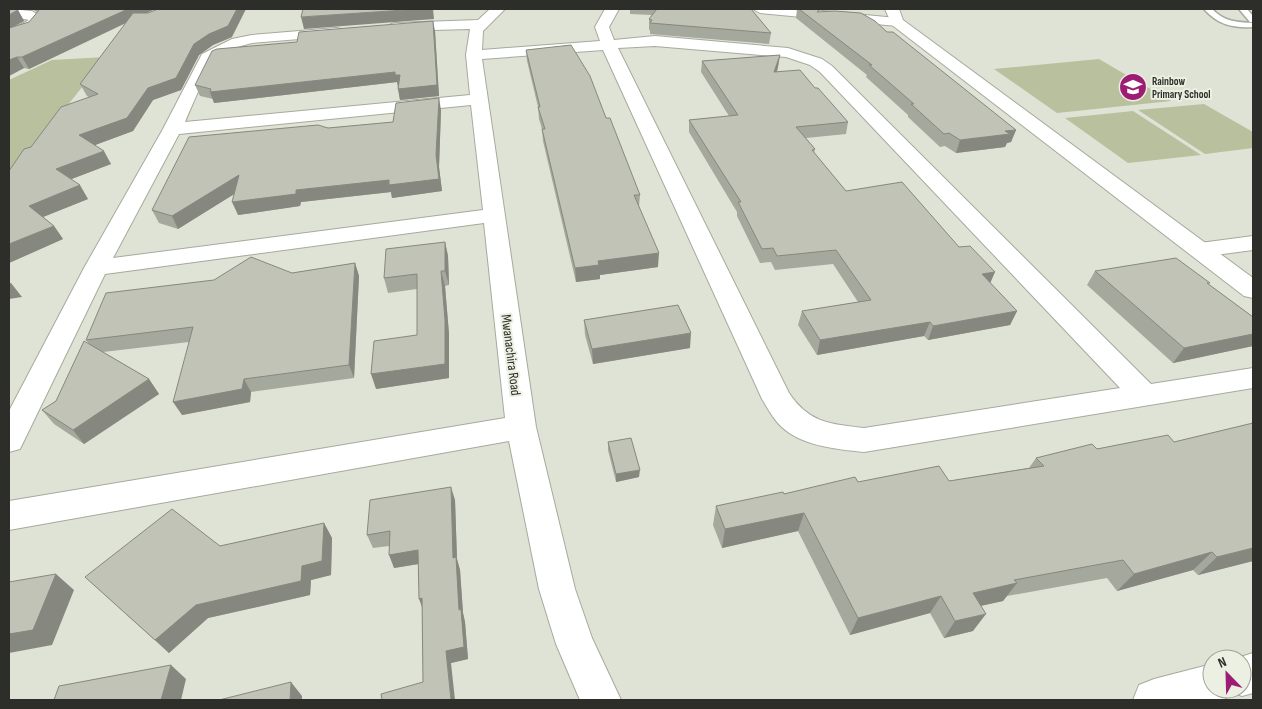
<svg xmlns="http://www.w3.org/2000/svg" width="1262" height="709" viewBox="0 0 1262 709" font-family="'Sofia Sans Condensed',sans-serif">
	<rect width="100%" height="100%" fill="#dfe3d5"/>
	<path fill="#b8c09e" d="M106,57L9,179V80L52,60Z
		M1099,59L1171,101L1057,113L994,69Z
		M1204,104L1253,132V148L1205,154L1138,110Z
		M1133,111L1201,155L1128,163L1065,118Z"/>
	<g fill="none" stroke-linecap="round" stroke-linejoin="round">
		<g stroke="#a6aa9c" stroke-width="3">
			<path id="service" d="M1204,9H1212C1225,22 1236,22 1253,23V27C1233,28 1218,25 1204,9Z
				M1239,9H1247L1253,16V22H1250Z"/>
		</g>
		<g stroke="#a6aa9c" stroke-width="2">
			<path id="minor" d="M9,9L32,11L44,19L34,31L9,40V31L29,20L9,16Z
				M490,9H505L483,31L482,50L600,41L595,27L605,9H619L609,27L614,40L655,36L788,48L822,59L832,66L1151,384L1253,368V388L864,452C836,449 797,446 777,422C771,415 767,407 762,399L603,50L482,59L536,427L575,589L592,638L621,700H580L556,644L539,589L509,441L9,530V501L505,418L484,223L105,274L20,449L9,452V411L84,268L163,129L202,54L232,39L252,35L336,28L341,29L343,32L341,35L336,36L252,43C240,46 225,50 216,59C209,65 190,110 185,122L470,95L466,55L470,29L396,31L391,30L389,27L391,24L396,23L478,20ZM655,46L786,57L810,65L820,72L1120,388L864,428C830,424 809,423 789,393L618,48ZM471,105L483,210L113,258L179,134Z
				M753,9H801L897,18L902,19L904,22L902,25L897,26L760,13Z
				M1253,236V250L1200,257L1192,255L1188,250L1192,245L1200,243Z
				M1253,653V693L1242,696L1229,691L1226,698L1222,700H1133L1139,685L1154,679L1212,664V689H1242V659H1234Z"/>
		</g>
		<g stroke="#a6aa9c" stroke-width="2">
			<path id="tertiary" d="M885,9H899L903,20L1253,278V298L1244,296L892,25Z"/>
		</g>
		<use href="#service" fill="#fff" fill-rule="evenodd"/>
		<use href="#minor" fill="#fff" fill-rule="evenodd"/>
		<use href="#tertiary" fill="#fff" fill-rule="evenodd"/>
	</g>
	<path fill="#a5a89c" d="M9,9L18,10L24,21L13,27L29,22L37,12L32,9H26H155L146,13L232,37L213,45L199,55L181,90L153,100L133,131L95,145L111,164L71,179L88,199L43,217L54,226L63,239L9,263L31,147L89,97L87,96L80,84L126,23L29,69L24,68L9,76Z
		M630,9H751L771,33L769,44L650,34V30H649V19L652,15L630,14Z
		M797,9H820L819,12L887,32L1016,130L1011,142L1007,143L1005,147L956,153L945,146L940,147L908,117V115L866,77L867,75L796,18Z
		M435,31L439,96L400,100L397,82L214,103L213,99L200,96L195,85Z
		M526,50L606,118L640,195L639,207L658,267L600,275V279L576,282L543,141L542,129L539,119L538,107L527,61Z
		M780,55L777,72L815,88L848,122L846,134L806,138L815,149L814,153L846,191L990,283L1017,311L1010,325L928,340L924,336L817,355L798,325L802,311L858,302L833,264L775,270L771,262L760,263L737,216V212L689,132V120L729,116L701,72L702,61Z
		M441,110L439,167L442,191L392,198L391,192L301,202L300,206L238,215L234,194L178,229L159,223L152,210L328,128L393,122Z
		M445,242L448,256L449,285L445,286L449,334V378L376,389L417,335V289L388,293L384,278Z
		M355,263L359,276L354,378L251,392L250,402L182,415L189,342L103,352L149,379L159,394L84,444L54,424L42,410L56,401L89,344L86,340L292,273Z
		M1095,271L1209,285L1253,317V346L1173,363L1087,285Z
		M584,320L690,348L593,364L585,335Z
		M1253,421V561L1198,575L1193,570L1117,591L1107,578L1007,596L1003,601L981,606L973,631L944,638L930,613L850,635L798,531L722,548L713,525L716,506L784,494L858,482L949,481L1029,468L1036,458L1097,449L1174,442L1251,424Z
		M608,442L639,477L616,482L608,450Z
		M455,500L457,559L460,570L463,613L465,622L468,659L451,663L423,682L422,607L419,564L394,568L389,546L373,548L367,535Z
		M324,523L332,538L331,575L311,580L310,595L208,618L169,653L85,577L220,546Z"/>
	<path fill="#86887f" d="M128,9H155L29,69L22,57Z
		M237,9H246L232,37L213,45L199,55L181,90L153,100L133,131L87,148L79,135L194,44Z
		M419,9H433L434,19L304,29L301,17Z
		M18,10L24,21L9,29V15Z
		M433,21L435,31L439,96L400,100L398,89Z
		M780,55L778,67L773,84L774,72Z
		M17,57L24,68L9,76V60Z
		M395,72L400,75L402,85L398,86L397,82L214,103L210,92Z
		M439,98L441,110L439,167L442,191L392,198L391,192L301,202L300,206L238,215L232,202L296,190L389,180L436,155Z
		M1016,130L1011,142L1007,143L1005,147L956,153L960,140L1005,131Z
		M104,151L111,164L64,182L56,169Z
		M239,175L244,188L178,229L172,216Z
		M80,185L88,199L38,219L29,206Z
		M54,226L63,239L9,263V244Z
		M445,242L448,256L449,285L445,271Z
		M659,253L658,267L600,275V279L576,282L575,268L598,261Z
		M355,263L359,276L354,378L349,365Z
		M441,271L445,286L449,334V378L376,389L371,374L445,320Z
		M995,272L989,286L982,274Z
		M9,283H11L22,297L9,299Z
		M1017,311L1010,325L928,340L933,326Z
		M930,322L924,336L817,355L820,340Z
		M691,333L690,348L593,364L592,349Z
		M1253,334V346L1173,363L1184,348Z
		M149,379L159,394L84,444L73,430Z
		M244,379L251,392L250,402L182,415L173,402Z
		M640,470L639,477L616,482V474Z
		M451,487L455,500L457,559L460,570L463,613L465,622L468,659L451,663L455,700H451L446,651L459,610L453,558Z
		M804,513L798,531L722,548L725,529Z
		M324,523L332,538L331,575L311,580L310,595L208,618L169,653L155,640L196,605L302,566Z
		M1253,548V561L1198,575L1217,557Z
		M418,550L424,563L394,568L389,555Z
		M1212,552L1193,570L1117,591L1134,574Z
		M56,574L74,590L52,645L9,653V634Z
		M1017,583L1003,601L961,610L973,593Z
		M941,596L930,613L850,635L858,618Z
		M422,598L424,612L419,599Z
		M986,614L973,631L944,638L955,621Z
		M171,665L186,679L181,700H161Z
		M291,682L302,696V700H290Z"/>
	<path fill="#c0c3b5" stroke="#86887f" d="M9,9H11L18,10L9,15Z
		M40,9H128L22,57H17L9,60V28L29,22Z
		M158,9H237L228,26L209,34L194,44L176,78L148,88L127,118L79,135L104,151L56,169L80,185L29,206L54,226L9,244V171L24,149L31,147L61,107L98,94L80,84L133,13H148Z
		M303,9H419L301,17Z
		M657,9H751L771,33L650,23L652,20L649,19Z
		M799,9H820L817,12L835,11L861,13L875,21L887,32H893L1016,130L1005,131L1010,134L960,140L949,133L944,134L911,104H914L869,65H872Z
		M433,21L437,85L398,89L400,75H395V72L210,92L211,89L195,85L212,51L217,49L297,42L299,32Z
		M571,45L590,76L606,118H610L640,195H634L659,253L598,261L599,265L575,268L542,129H545L538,107H540L526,50Z
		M780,55L774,72L800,70L815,88H818L848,122L796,127L815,149L812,150L846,191L902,182L959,247L970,246L995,272L982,274L1017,311L933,326L930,322L820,340L802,311L871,300L836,250L777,256L773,248L762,249L738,202H741L689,120L738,115L702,61Z
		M439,98L436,155L439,179L389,185V180L296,190V194L232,202L239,175L172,216L152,210L189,137L318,125L328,128L393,122L396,103Z
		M445,242V271H441L445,320V364L371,374L374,341L417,335V274L384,278L386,249Z
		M251,257L292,273L355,263L349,365L244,379L242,389L173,402L193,327L86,340L106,293L214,280Z
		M1176,258L1210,283H1207L1253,317V334L1184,348L1095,271Z
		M678,305L691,333L592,349L584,320Z
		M84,341L149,379L73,430L42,410L56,401Z
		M1253,423V548L1217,557L1212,552L1134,574L1123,560L1014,580L1017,583L973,593L986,614L955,621L941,596L858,618L804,513L725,529L716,506L783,492L784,494L855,477L858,482L939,466L949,481L1044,466L1036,458L1092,444L1097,449L1168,435L1174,442Z
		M631,438L640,470L616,474L608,442Z
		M451,487L453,558L456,557L459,610L461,609L464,647L446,651L451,700H382L381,694L423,682L422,598L419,599L418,550L389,555L390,531L367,535L370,500Z
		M172,509L220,546L324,523L322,561L302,566L301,581L196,605L155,640L85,577Z
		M56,574L33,630L9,634V582Z
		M171,665L161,700H54L59,686Z
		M291,682L290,700H219Z"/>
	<defs>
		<g id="school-disc" transform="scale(1.4375)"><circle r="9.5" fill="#9c1d73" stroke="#ecf0e2"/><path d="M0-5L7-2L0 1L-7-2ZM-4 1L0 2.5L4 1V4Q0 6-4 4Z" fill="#fff"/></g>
	</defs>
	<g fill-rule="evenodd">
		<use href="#school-disc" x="1133" y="87"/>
	</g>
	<g text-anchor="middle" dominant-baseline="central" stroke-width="4" stroke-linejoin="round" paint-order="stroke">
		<g font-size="11" font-weight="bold" fill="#2d2e29" stroke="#ecf0e2" text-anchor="start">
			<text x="1152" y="81">Rainbow<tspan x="1152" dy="13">Primary School</tspan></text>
		</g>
		<g font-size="14" fill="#2d2e29" stroke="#ecf0e2">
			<text transform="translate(511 355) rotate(83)">Mwanachira Road</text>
		</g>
	</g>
	<rect width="1262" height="709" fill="none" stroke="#2d2e29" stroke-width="20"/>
	<g transform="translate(1227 674) rotate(337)"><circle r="24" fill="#ecf0e2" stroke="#a0a298"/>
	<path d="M0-4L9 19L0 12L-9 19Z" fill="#9c1d73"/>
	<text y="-8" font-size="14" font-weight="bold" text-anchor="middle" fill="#2d2e29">N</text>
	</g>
</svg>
